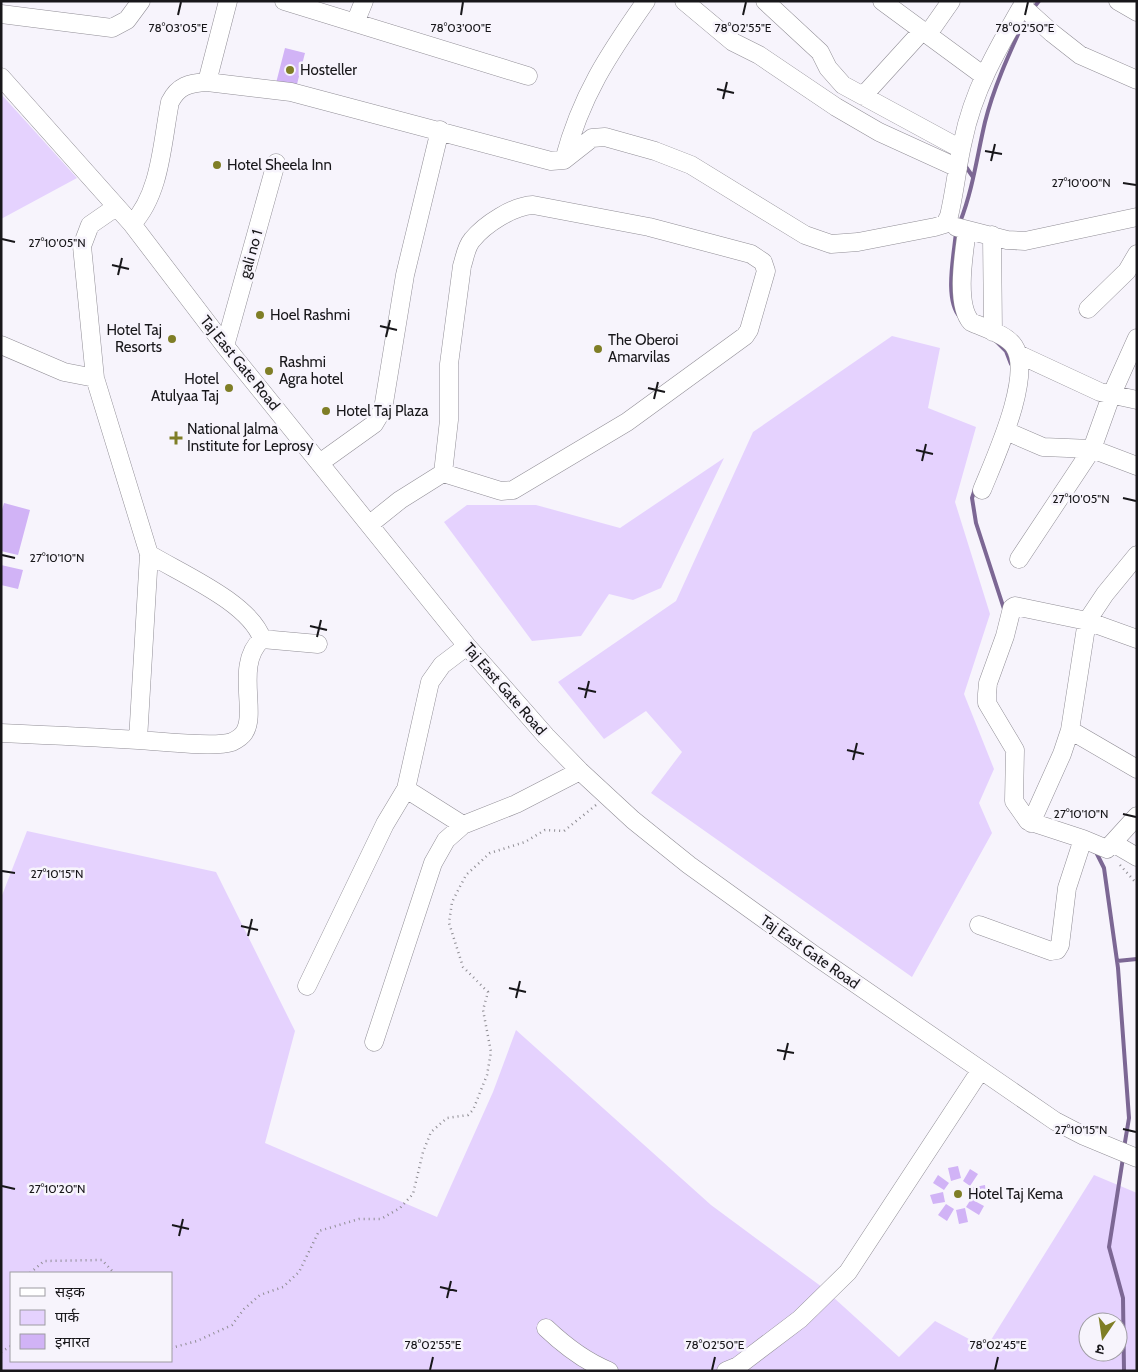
<svg xmlns="http://www.w3.org/2000/svg" width="1138" height="1372" viewBox="0 0 1138 1372" font-family="Cabin,'Noto Sans Devanagari',sans-serif">
	<rect width="100%" height="100%" fill="#f7f4fc"/>
	<path fill="#e5d2fe" fill-rule="evenodd" d="M1,94L77,178L1,219Z
		M892,336L940,348L928,408L976,427L955,502L990,614L964,694L994,769L979,803L992,833L912,977L651,793L682,752L646,711L604,739L558,682L676,601L753,432Z
		M724,458L661,588L633,600L609,594L581,636L532,641L444,522L467,505H536L620,528Z
		M27,831L216,872L295,1031L265,1143L437,1217L493,1092L516,1030L711,1205L822,1287L899,1357L935,1321L986,1348L1094,1175L1137,1193V1371H1V898ZM11,1273H171V1361H11ZM1088,1322H1118V1352H1088Z"/>
	<g fill="none" stroke-linecap="round" stroke-linejoin="round">
		<path stroke="#7c6794" stroke-width="4" d="M1035,6L1039,1
			M964,164L973,177
			M960,222C973,189 977,156 985,122C994,86 1010,52 1025,19
			M956,232C954,255 944,300 960,317
			M996,341L1006,351L1011,364
			M975,489L972,498L976,523L1004,609
			M1093,851L1096,852L1104,868L1118,968L1129,1118L1124,1148
			M1117,961L1137,959
			M1123,1158L1109,1247L1123,1298L1124,1371"/>
	</g>
	<path fill="#d1b3f6" d="M285,48L305,53L295,92L275,87Z
		M4,503L30,510L18,555L1,551V513Z
		M1,565L23,570L18,589L1,585Z
		M958,1166L961,1178L951,1181L948,1168Z
		M970,1169L978,1174L970,1186L963,1181Z
		M938,1175L949,1183L944,1190L933,1183Z
		M985,1185L986,1194L972,1197L970,1188Z
		M943,1192L945,1202L933,1204L930,1195Z
		M971,1199L984,1206L979,1215L966,1207Z
		M946,1204L954,1209L947,1221L938,1215Z
		M965,1208L968,1222L959,1224L956,1210Z"/>
	<g fill="none" stroke-linecap="round" stroke-linejoin="round">
		<g stroke="#918e96" stroke-width="19">
			<path id="minor" d="M284,1L528,76
				M684,1L733,42L759,55L836,107L879,132L958,168
				M765,1L820,52L828,68L843,85L961,149
				M882,1L984,76
				M1118,1L1137,12
				M1022,6L1052,33L1080,55L1137,80
				M1,14L112,28L127,20L141,1
				M355,23L364,1
				M928,34L951,1
				M1,77L132,224L225,346L467,646L546,736L580,771L633,820L689,865L814,955L1055,1121L1084,1136L1137,1158
				M207,82L228,1
				M863,96L923,30
				M564,160C581,96 608,55 646,1
				M116,207L90,225L82,246L95,378L149,554L138,740
				M132,224C161,193 162,142 170,102C178,86 189,83 207,82L291,92L551,161L564,160L592,138L605,137L655,151L691,165L805,235L831,244L858,242L935,227L945,224L949,216C955,191 957,166 963,141C973,90 999,46 1025,1
				M956,227L1007,240L1025,241L1137,217
				M967,230C964,253 955,304 971,322C984,328 1006,334 1014,346C1034,375 994,460 982,490
				M992,235L993,332
				M1088,309L1127,271L1137,254
				M1,345L64,372L95,378
				M225,346L276,163
				M1018,354L1100,392L1137,400
				M1006,431L1043,447L1092,449L1137,466
				M321,462L374,424L383,409L405,275L440,130
				M370,524L400,500L443,473L501,491L513,490L627,422L745,336L749,330L766,271L763,262L751,254L649,227L533,205C513,206 485,224 472,240C466,247 465,257 462,266L449,364V420L443,473
				M149,554C182,574 250,603 262,639L318,644
				M1019,559L1092,449L1111,396L1137,338
				M1070,730L1137,769
				M1,733C47,735 92,737 138,740C159,741 214,748 232,742C236,740 242,736 244,733C258,713 234,664 262,639
				M406,789L463,825
				M1031,823L1062,754L1070,730L1087,621L1105,594L1137,555
				M1083,839L1028,821L1014,801L1015,750L987,703V694L988,683L1005,636L1012,608L1015,606L1087,621L1137,639
				M1113,843L1137,857
				M979,925L1051,951L1057,950L1060,945L1067,888L1083,839L1107,849L1137,816
				M307,986L385,824L406,789L430,682L442,665L467,646
				M374,1042L433,863L446,840L463,825L516,804L580,771
				M546,1328C565,1346 584,1361 609,1371
				M726,1371L738,1366L800,1319L848,1272L980,1071"/>
		</g>
		<path stroke="#8f8d93" stroke-width="2.5" stroke-dasharray="1 4" stroke-linecap="butt" d="M1120,865L1137,884
			M30,1273L44,1261L102,1260L114,1273
			M171,1348L197,1341L232,1325L244,1309L260,1295L283,1287L299,1272L319,1231L359,1219H381L400,1208L413,1194L423,1152L431,1132L447,1118L468,1115L473,1110L487,1075L491,1052L483,1010L488,992L463,967L449,923L452,902L466,875L490,853L525,842L545,830L564,831L596,805
			M1,1352L11,1346"/>
		<use href="#minor" stroke="#fff" stroke-width="18"/>
	</g>
	<path fill="none" stroke="#18171a" stroke-width="2" d="M178,15L181,2M461,15L463,2M743,15L746,2M1025,15L1028,2M717,89L734,93M723,99L727,82M985,151L1002,154M991,161L995,144M1123,183L1136,185M2,239L15,242M112,265L129,269M118,275L122,258M380,326L397,330M386,337L390,320M648,388L665,392M654,399L658,382M916,450L933,454M922,461L926,444M1123,498L1136,501M2,555L15,558M310,626L327,630M317,637L321,620M578,688L596,692M585,698L589,681M847,750L864,754M853,760L857,743M1123,814L1136,817M2,871L15,873M241,926L258,930M248,936L252,919M509,988L526,992M516,998L520,981M777,1050L794,1053M784,1060L788,1043M1123,1129L1136,1132M2,1186L15,1189M172,1225L189,1229M179,1236L183,1219M440,1287L457,1291M447,1298L451,1281M430,1370L433,1357M712,1370L715,1357M995,1370L998,1357"/>
	<g fill="#7f7e26" stroke="#f7f4fc" stroke-width="2">
		<circle cx="290" cy="70" r="5"/>
		<circle cx="217" cy="165" r="5"/>
		<circle cx="260" cy="315" r="5"/>
		<circle cx="172" cy="339" r="5"/>
		<circle cx="598" cy="349" r="5"/>
		<circle cx="269" cy="371" r="5"/>
		<circle cx="229" cy="388" r="5"/>
		<circle cx="326" cy="411" r="5"/>
		<path d="M173.5 430.5h5v5h5v5h-5v5h-5v-5h-5v-5h5z"/>
		<circle cx="958" cy="1194" r="5"/>
	</g>
	<g text-anchor="middle" dominant-baseline="central" stroke-width="5" stroke-linejoin="round" paint-order="stroke">
		<g font-size="15" fill="#18171a" stroke="#f7f4fc" text-anchor="start">
			<text x="300" y="70">Hosteller</text>
			<text x="227" y="165">Hotel Sheela Inn</text>
			<text x="270" y="315">Hoel Rashmi</text>
			<text x="162" y="330" text-anchor="end">Hotel Taj<tspan x="162" dy="17">Resorts</tspan></text>
			<text x="608" y="340">The Oberoi<tspan x="608" dy="17">Amarvilas</tspan></text>
			<text x="279" y="362">Rashmi<tspan x="279" dy="17">Agra hotel</tspan></text>
			<text x="219" y="379" text-anchor="end">Hotel<tspan x="219" dy="17">Atulyaa Taj</tspan></text>
			<text x="336" y="411">Hotel Taj Plaza</text>
			<text x="187" y="429">National Jalma<tspan x="187" dy="17">Institute for Leprosy</tspan></text>
			<text x="968" y="1194">Hotel Taj Kema</text>
		</g>
		<g font-size="15" fill="#18171a" stroke="#f7f4fc">
			<text transform="translate(251 254) rotate(-74)">gali no 1</text>
			<text transform="translate(240 363) rotate(51)">Taj East Gate Road</text>
			<text transform="translate(505 689) rotate(49)">Taj East Gate Road</text>
			<text transform="translate(810 952) rotate(35)">Taj East Gate Road</text>
		</g>
	</g>
	<g font-size="12" text-anchor="middle" fill="#18171a" stroke="#f7f4fc" stroke-width="5" stroke-linejoin="round" paint-order="stroke">
		<text x="178" y="32">78°03'05"E</text>
		<text x="461" y="32">78°03'00"E</text>
		<text x="743" y="32">78°02'55"E</text>
		<text x="1025" y="32">78°02'50"E</text>
		<text x="1081" y="187">27°10'00"N</text>
		<text x="57" y="247">27°10'05"N</text>
		<text x="1081" y="503">27°10'05"N</text>
		<text x="57" y="562">27°10'10"N</text>
		<text x="1081" y="818">27°10'10"N</text>
		<text x="57" y="878">27°10'15"N</text>
		<text x="1081" y="1134">27°10'15"N</text>
		<text x="57" y="1193">27°10'20"N</text>
		<text x="433" y="1349">78°02'55"E</text>
		<text x="715" y="1349">78°02'50"E</text>
		<text x="998" y="1349">78°02'45"E</text>
	</g>
	<rect width="1138" height="1372" fill="none" stroke="#18171a" stroke-width="5"/>
	<rect x="10" y="1272" width="162" height="90" fill="#f7f4fc" stroke="#9e9ca2"/>
	<rect x="20" y="1288" width="25" height="8" fill="#ffffff" stroke="#9e9ca2"/>
	<text x="55" y="1297" font-size="15" fill="#18171a">सड़क</text>
	<rect x="20" y="1310" width="25" height="15" fill="#e5d2fe" stroke="#9e9ca2"/>
	<text x="55" y="1322" font-size="15" fill="#18171a">पार्क</text>
	<rect x="20" y="1334" width="25" height="15" fill="#d1b3f6" stroke="#9e9ca2"/>
	<text x="55" y="1347" font-size="15" fill="#18171a">इमारत</text>
	<g transform="translate(1103 1337) rotate(193)"><circle r="24" fill="#f7f4fc" stroke="#9e9ca2"/>
	<path d="M0-4L9 19L0 12L-9 19Z" fill="#7f7e26"/>
	<text y="-8" font-size="14" font-weight="bold" text-anchor="middle" fill="#18171a">उ</text>
	</g>
</svg>
